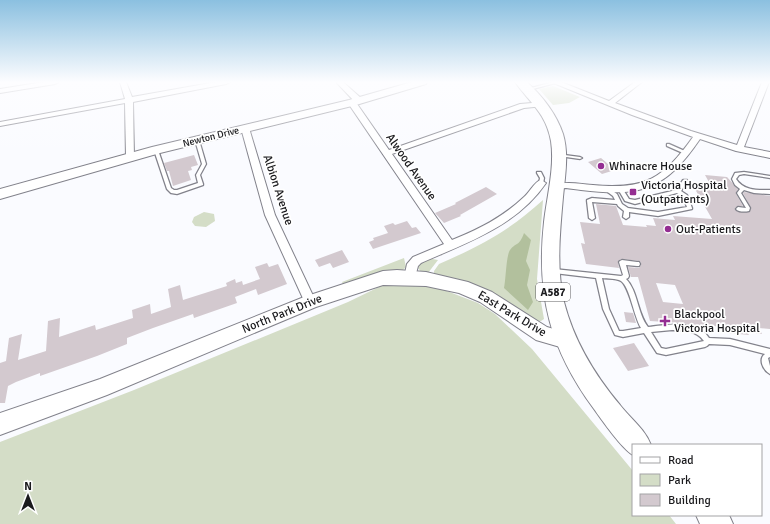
<svg xmlns="http://www.w3.org/2000/svg" width="770" height="524" viewBox="0 0 770 524" font-family="Signika,sans-serif">
	<rect width="100%" height="100%" fill="#fafbff"/>
	<path fill="#d4ddc7" d="M553,86L580,97L569,103L553,105L539,89Z
		M543,200L537,279L544,319L541,321H534L484,290L458,279L434,275V271L439,264C480,246 509,231 543,200Z
		M204,212L214,214L215,221L206,227L195,226L192,222L194,217Z
		M404,258L406,267L402,271L343,284L342,282Z
		M427,258L438,260L428,273L421,272L418,268L419,263Z
		M399,284L439,288L478,303L495,314L532,349L633,471V515H669L676,524H0V442L134,390L348,302L381,286Z"/>
	<path fill="#b2c09d" d="M524,233L531,240L526,261L530,270L527,285L533,302L528,310L504,288C506,279 506,256 510,250C516,242 519,247 524,233Z"/>
	<path fill="#d3c9cf" fill-rule="evenodd" d="M194,155L198,165L191,167L192,170L188,171L191,180L173,186L169,171H167L164,163Z
		M601,158L615,170L602,174L588,162Z
		M705,175L727,177L738,189L736,194L743,206H738L735,208L738,212H749L751,208L743,193L744,192L770,196V329L759,328L762,334L747,332L749,335L729,333L727,328L708,325L709,328L681,323L650,321L638,277H631L628,267L639,268L641,265L640,261L621,259L618,262L619,268L586,264L581,243L585,244L580,222L600,224L596,204L616,206L623,225L647,227L646,225L656,226L653,218L675,220L673,216L712,219L691,182L710,184ZM656,283L675,285L683,304L663,302Z
		M486,187L497,194L460,215L461,216L444,223L435,213L456,204L455,203Z
		M407,221L412,228L416,227L421,233L373,249L369,242L374,240L373,238L388,233L384,226L393,223L395,225Z
		M342,250L349,262L333,268L330,263L319,267L315,260Z
		M267,263L269,267L278,264L287,284L258,295L256,289L235,297L237,303L194,318L193,314L153,328L127,338V344L97,356L40,376V373L16,382L8,386L5,403H0V363L6,361L9,338L22,334L18,360L46,351L48,321L60,318L59,337L95,325L96,330L133,318L132,310L150,304L151,314L171,307L168,289L180,285L183,300L227,286L226,283L235,279L236,283L242,281L243,285L260,279L255,267Z
		M624,312L633,313L636,323L626,322Z
		M634,343L649,366L628,371L613,348Z"/>
	<g fill="none" stroke-linecap="round" stroke-linejoin="round">
		<g stroke="#82828b" stroke-width="2.5">
			<path id="lane" d="M554,82H559L529,90L527,89Z
				M196,139H197L199,140L206,164L200,175L203,184V185L177,194L171,193L167,189L154,150L156,149L158,150L171,188L174,190H177L198,183L196,175L202,164L195,140Z
				M667,144H669L687,152L685,153H683L667,146Z
				M557,154L580,157L582,158L580,159L559,156L557,155Z
				M537,172H541L544,178L543,184H539V183L540,178L537,173Z
				M744,172L770,176V178L744,174L739,175L736,179C744,191 757,190 770,190V194L754,193L744,190L741,193L750,208L749,211C745,212 738,212 736,209L738,207L746,208L737,193L740,189L735,185L732,179L735,173Z
				M683,180H687V181L681,191L687,195L692,208V209L658,216L629,212V217L626,219L623,217L624,211L618,206L617,204L592,202L595,218L592,220L589,218L587,201V200L592,198L615,200L613,196L605,190V188L607,187L617,194L622,204L628,208L658,212L687,207L683,197L677,193L635,204L625,201L618,189V188H622L629,199L635,200L676,190Z
				M622,260L637,262H639L640,264L639,266H637L626,265L629,276L628,278L626,279C638,291 637,313 648,327C666,325 697,319 709,338L730,339L770,349V357L768,358L770,366V374C763,370 758,359 765,354L730,345L709,344L707,346L705,347L666,355L657,353L644,333L623,337L615,335L603,309L596,278L554,273H552L551,271L552,269H554L621,276L623,275L619,262L620,261ZM602,278C607,279 616,278 621,281C630,287 634,317 641,328L623,331H619L609,309ZM672,330C684,330 696,330 704,341L666,349L661,348L651,332Z"/>
		</g>
		<g stroke="#82828b" stroke-width="2">
			<path id="street" d="M44,82H59L55,84L0,93V89Z
				M120,82H126L132,97L216,82H230L226,84L133,102L134,158L130,161L126,158L125,103L0,126V122L125,99Z
				M336,82H343L362,99V103H356Z
				M551,82H561L609,101L635,82H642L615,103L691,131L737,145L762,82H769L744,147L770,152V158L736,151L700,139C665,190 642,197 581,190C576,189 571,189 566,188C561,188 558,190 554,189V185C567,181 580,184 593,185C645,190 663,179 693,137L632,115Z
				M349,101H355L389,150L520,104L544,102V106L524,108L392,154L452,240C479,229 503,217 524,197C530,192 534,182 541,180L546,183C517,226 466,243 421,263L418,266L414,281H406L404,278L407,264L413,257L444,244L348,103Z
				M242,126L249,128L275,215L316,302L314,305L310,307L306,305L265,215L241,128Z"/>
		</g>
		<g stroke="#82828b" stroke-width="2">
			<path id="secondary" d="M412,82H427L426,84L356,105L160,153L0,199V189L152,147L349,100Z
				M397,270L426,272L468,282L492,292L547,327L574,335L576,341L574,347L567,349L536,340L480,302L459,293L426,286L383,285L316,307L107,395L0,435V413L100,379L304,297L383,271Z"/>
		</g>
		<g stroke="#82828b" stroke-width="2">
			<path id="primary" d="M515,82H527C542,96 556,113 563,134C569,154 565,176 563,197C560,231 556,268 564,302C574,341 594,374 620,405C630,418 645,429 651,445H633V455C623,450 601,419 594,409C550,349 536,295 544,222C547,196 555,167 551,141C546,113 530,103 515,82Z
				M696,515H729L733,524H700Z"/>
		</g>
		<use href="#lane" fill="#fff" fill-rule="evenodd"/>
		<use href="#street" fill="#fff" fill-rule="evenodd"/>
		<use href="#secondary" fill="#fff" fill-rule="evenodd"/>
		<use href="#primary" fill="#fff" fill-rule="evenodd"/>
	</g>
	<linearGradient id="sky" x2="0" y2="1"><stop stop-color="#8bc0e0"/><stop offset="0.53" stop-color="#fdfdff"/><stop offset="1" stop-color="#fdfdff" stop-opacity="0"/></linearGradient>
	<rect width="770" height="155" fill="url(#sky)"/>
	<g fill="#942d92" stroke="#fff" stroke-width="1.5">
		<circle cx="601" cy="166" r="4"/>
		<rect x="629" y="188" width="8" height="8" rx="2"/>
		<circle cx="668" cy="229" r="4"/>
		<path d="M663 315h4v4h4v4h-4v4h-4v-4h-4v-4h4z"/>
	</g>
	<g text-anchor="middle" dominant-baseline="central" stroke-width="3.5" stroke-linejoin="round" paint-order="stroke">
		<g font-size="10" fill="#1a1a1d" stroke="#fff">
			<text transform="translate(211 137) rotate(-14)">Newton Drive</text>
		</g>
		<rect fill="#fff" stroke="#5f5f61" stroke-width="1" x="536" y="283" width="34" height="18" rx="3"/>
		<g font-size="11" font-weight="bold" fill="#1a1a1d">
			<text x="553" y="292">A587</text>
		</g>
		<g font-size="12" fill="#1a1a1d" stroke="#fff" text-anchor="start">
			<text x="609" y="166">Whinacre House</text>
			<text x="641" y="185">Victoria Hospital<tspan x="641" dy="14">(Outpatients)</tspan></text>
			<text x="676" y="229">Out-Patients</text>
			<text x="674" y="314">Blackpool<tspan x="674" dy="14">Victoria Hospital</tspan></text>
		</g>
		<g font-size="12" fill="#1a1a1d" stroke="#fff">
			<text transform="translate(411 167) rotate(55)">Alwood Avenue</text>
			<text transform="translate(278 190) rotate(72)">Albion Avenue</text>
			<text transform="translate(282 314) rotate(-22)">North Park Drive</text>
			<text transform="translate(512 314) rotate(31)">East Park Drive</text>
		</g>
	</g>
	<rect x="632" y="444" width="130" height="72" fill="#ffffff" stroke="#a3a3a5"/>
	<rect x="640" y="457" width="20" height="6" fill="#ffffff" stroke="#a3a3a5"/>
	<text x="668" y="464" font-size="12" fill="#1a1a1d">Road</text>
	<rect x="640" y="474" width="20" height="12" fill="#d4ddc7" stroke="#a3a3a5"/>
	<text x="668" y="484" font-size="12" fill="#1a1a1d">Park</text>
	<rect x="640" y="494" width="20" height="12" fill="#d3c9cf" stroke="#a3a3a5"/>
	<text x="668" y="504" font-size="12" fill="#1a1a1d">Building</text>
	<g transform="translate(28 496)" stroke="#ffffff" stroke-width="3" paint-order="stroke">
	<path d="M0-3L7 15L0 10L-7 15Z" fill="#1a1a1d"/>
	<text y="-6" font-size="11" font-weight="bold" text-anchor="middle" fill="#1a1a1d">N</text>
	</g>
</svg>
